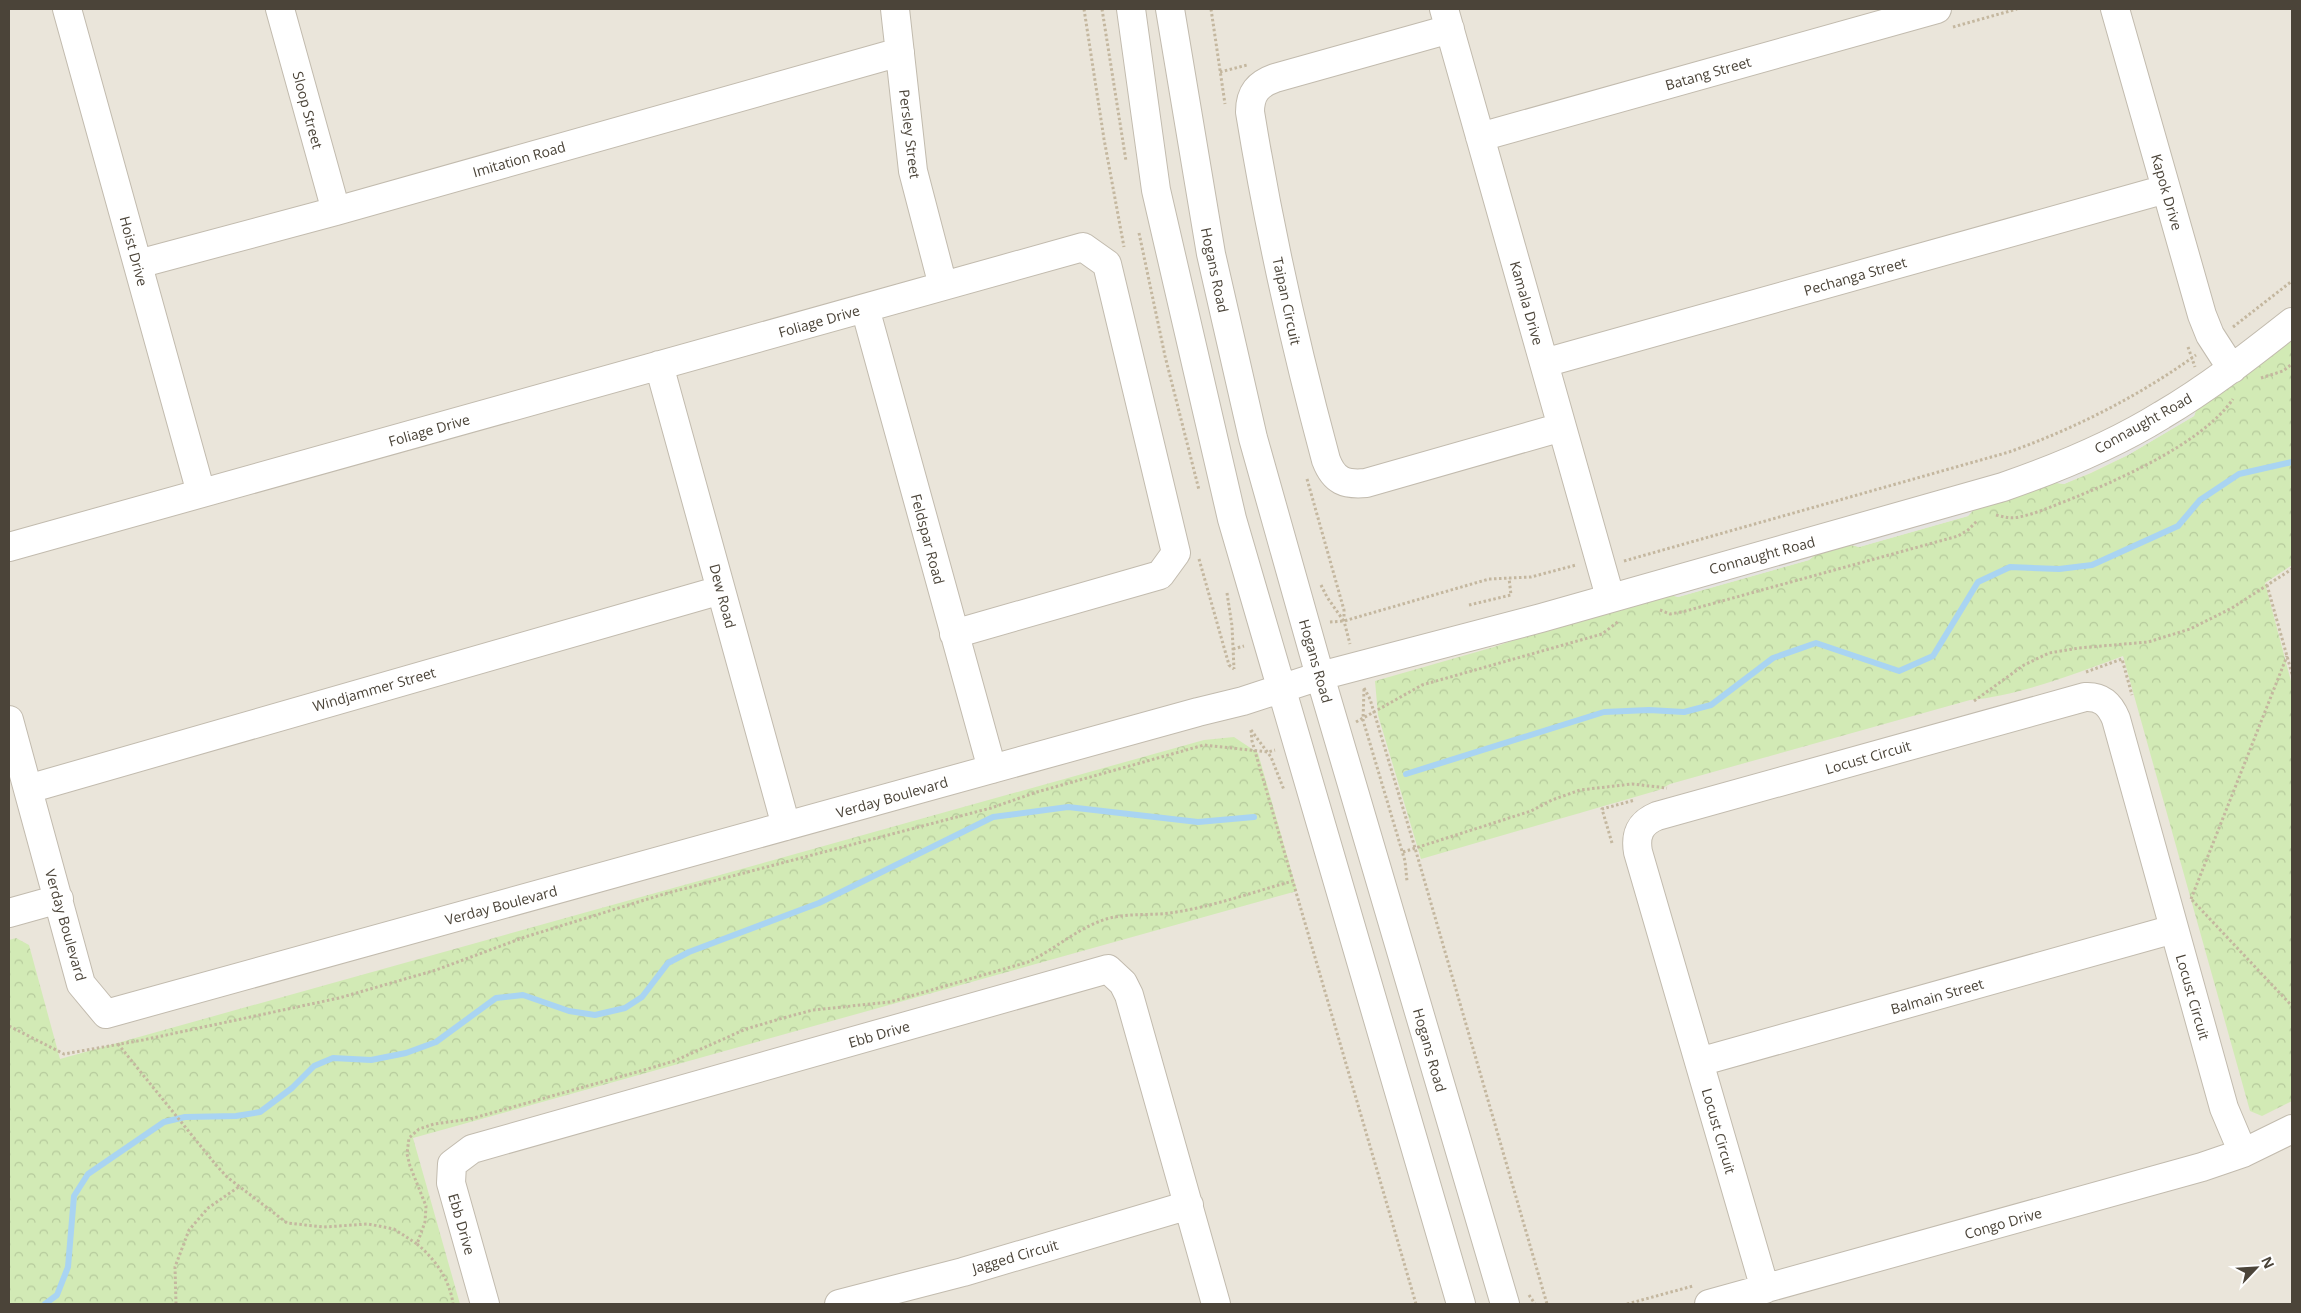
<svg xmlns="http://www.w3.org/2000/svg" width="2301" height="1313" viewBox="0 0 2301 1313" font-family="'Open Sans',sans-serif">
	<defs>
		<pattern id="park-crowns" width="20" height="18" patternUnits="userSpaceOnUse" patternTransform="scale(1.25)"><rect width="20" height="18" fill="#d2eab5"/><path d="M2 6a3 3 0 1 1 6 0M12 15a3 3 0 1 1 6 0" fill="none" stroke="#b6ca9c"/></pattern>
	</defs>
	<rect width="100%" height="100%" fill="#f6f3ec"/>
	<path fill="#eae5da" d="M9,9H2292V1304H9Z"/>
	<path fill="url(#park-crowns)" d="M2292,333V565L2265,583L2292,685V1101L2262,1116L2250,1111L2123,656C2077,673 2019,696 1970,700L1670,784L1659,790L1421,859L1378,715L1375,681L1494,647L1567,622L1663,593L1678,597L1809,560C1824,547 1840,541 1859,547L1968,516L1977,506L2050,482L2064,484L2091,473L2128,455L2194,416L2198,405Z
		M1234,737L1258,753L1297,891L413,1138L460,1304H9V940L16,938L29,945L60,1059L1204,740Z"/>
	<path fill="#e5e3e0" d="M2198,405L2194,416L2128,455L2064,484L2050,482Z
		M1977,506L1968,516L1859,547L1845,543Z
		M1820,550L1809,560L1678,597L1663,593Z"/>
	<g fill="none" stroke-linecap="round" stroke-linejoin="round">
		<path stroke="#a9d4f2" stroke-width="6" d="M1406,774L1604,712L1649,710L1684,712L1711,705L1773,658L1816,643L1899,671L1933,656L1978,582L2010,567L2059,569L2092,565L2178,526L2200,500L2239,474L2292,462
			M45,1304L57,1295L68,1267L74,1196L88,1174L164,1122L185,1117L236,1116L260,1112L292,1088L314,1066L333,1058L371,1060L406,1053L436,1042L496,998L523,995L569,1011L595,1015L625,1008L642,997L668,963L689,952L819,903L993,817L1068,807L1198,822L1254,817"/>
		<g stroke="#c2bbae" stroke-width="30">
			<path id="minor" d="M67,9L201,493
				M280,9L336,211
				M895,9L913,171L943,286
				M1131,9L1156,190L1232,519L1461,1304
				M1170,9L1211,254L1253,438L1320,676L1505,1304
				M1444,9L1610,597
				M2115,9L2202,315L2210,335L2232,369
				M1450,29L1275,78C1258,84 1250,93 1250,112C1269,229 1295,345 1326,460C1334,481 1345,485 1366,483L1562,427
				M1480,137L1937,9
				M138,264L336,211L900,52
				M865,308L992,769
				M1544,363L2166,189
				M659,365L786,826
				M9,547L1083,247L1107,264L1176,553L1160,575L954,634
				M9,720L81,984L106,1014L1198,712L1243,701L1320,676L1541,618L2003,487C2058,468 2112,446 2162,415C2208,388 2250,355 2292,322
				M28,789L721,590
				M9,913L59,899
				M1699,1062L2174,929
				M1765,1289L1638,852C1635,835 1640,823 1657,816L2085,697C2101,696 2110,704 2116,719L2224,1108L2243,1153
				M485,1304L451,1183L452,1164L472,1149L1108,969L1123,983L1129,995L1216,1304
				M839,1304L963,1272L1189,1205
				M1709,1304L2202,1167L2243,1153L2292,1129"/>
		</g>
		<path stroke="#c4b79f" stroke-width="3" stroke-dasharray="2.5 2.5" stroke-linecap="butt" d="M1084,9L1104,139L1124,247
			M1102,9L1126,161
			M1211,9L1225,104
			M1953,27L2017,9
			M1220,72L1247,65
			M1139,233L1165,356L1199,490
			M2233,327L2292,281
			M2188,347L2195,367
			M2261,378L2283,371L2292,364
			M1307,479L1344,610V621L1350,644
			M1996,515C2004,517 2011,519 2019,517C2035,514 2050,507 2066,501C2116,481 2202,444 2233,399
			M1199,559L1229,665L1234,669
			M1624,561L2009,452C2076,428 2139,396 2196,355
			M1321,585L1327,597L1343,620
			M2267,585L2292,674
			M1227,593L1232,626L1234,669
			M1469,605L1511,595L1509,578
			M1660,610L1670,614L1682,612L1958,536L1968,530L1977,521
			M1330,622L1344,621L1489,579L1531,577L1576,565
			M1233,649L1244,646
			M2086,672L2122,659L2132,695
			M1364,688L1370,699L1415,848L1547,1304
			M1364,689L1363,720L1405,861L1407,881
			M1974,701L2024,665L2049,653L2079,648L2148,642L2190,629L2232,608L2292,569
			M1356,722L1422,685L1602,634L1619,621
			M1251,730L1271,757L1284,790
			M1251,730L1252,741L1416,1304
			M1612,843L1602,809L1635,800
			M1403,852L1531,811L1552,800L1580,790L1632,784L1667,788
			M2191,899L2287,656
			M2192,900L2292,1006
			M9,1026L64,1054L143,1040L339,998L436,970L525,937L664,894L991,808L1037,792L1204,745L1268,752L1275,750
			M118,1044L216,1165L227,1177L287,1223L324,1227L368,1224L394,1229L417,1244L425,1222L426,1206L410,1166L407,1154L409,1138L419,1129L434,1124L470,1119L644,1070L674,1061L746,1029L783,1018L813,1010L890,1002L1028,962C1052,951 1073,932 1098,922C1121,912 1146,916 1170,913C1212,907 1253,892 1293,881
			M417,1244C435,1259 450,1280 453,1304
			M1529,1295L1535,1304
			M176,1304L175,1267L189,1230L208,1208L240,1186
			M1627,1304L1693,1286"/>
		<use href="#minor" stroke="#fff" stroke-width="28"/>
	</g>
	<g text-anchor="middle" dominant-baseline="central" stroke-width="5" stroke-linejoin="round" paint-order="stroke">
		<g font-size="14" fill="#4b4439" stroke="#fff">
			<text transform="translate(1708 73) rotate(-16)">Batang Street</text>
			<text transform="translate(308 110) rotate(75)">Sloop Street</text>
			<text transform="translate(910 134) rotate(83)">Persley Street</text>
			<text transform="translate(519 159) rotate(-16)">Imitation Road</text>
			<text transform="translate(2167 192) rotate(74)">Kapok Drive</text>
			<text transform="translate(134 251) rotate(75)">Hoist Drive</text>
			<text transform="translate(1215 270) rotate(78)">Hogans Road</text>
			<text transform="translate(1855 276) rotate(-16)">Pechanga Street</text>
			<text transform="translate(1287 301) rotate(78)">Taipan Circuit</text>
			<text transform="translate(1527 303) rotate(74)">Kamala Drive</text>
			<text transform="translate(819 321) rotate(-16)">Foliage Drive</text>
			<text transform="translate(2143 423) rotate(-29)">Connaught Road</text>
			<text transform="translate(429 430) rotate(-16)">Foliage Drive</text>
			<text transform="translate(928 539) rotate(75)">Feldspar Road</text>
			<text transform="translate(1762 555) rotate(-15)">Connaught Road</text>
			<text transform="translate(723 596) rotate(75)">Dew Road</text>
			<text transform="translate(1316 661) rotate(74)">Hogans Road</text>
			<text transform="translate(374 689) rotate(-16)">Windjammer Street</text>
			<text transform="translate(1868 757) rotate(-16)">Locust Circuit</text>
			<text transform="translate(892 797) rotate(-16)">Verday Boulevard</text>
			<text transform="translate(501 905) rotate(-15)">Verday Boulevard</text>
			<text transform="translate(66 925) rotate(74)">Verday Boulevard</text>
			<text transform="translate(1937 996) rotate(-16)">Balmain Street</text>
			<text transform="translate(2193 997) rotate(74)">Locust Circuit</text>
			<text transform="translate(879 1034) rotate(-16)">Ebb Drive</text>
			<text transform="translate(1430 1050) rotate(74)">Hogans Road</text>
			<text transform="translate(1719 1131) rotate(74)">Locust Circuit</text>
			<text transform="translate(2003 1223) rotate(-16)">Congo Drive</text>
			<text transform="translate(462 1224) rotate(74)">Ebb Drive</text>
			<text transform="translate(1015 1256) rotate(-16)">Jagged Circuit</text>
		</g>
	</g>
	<rect width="2301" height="1313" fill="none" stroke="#4b4439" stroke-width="20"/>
	<g transform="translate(2256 1268) rotate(65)" stroke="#ffffff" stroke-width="4" paint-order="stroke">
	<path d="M0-4L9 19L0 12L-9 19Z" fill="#4b4439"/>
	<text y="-8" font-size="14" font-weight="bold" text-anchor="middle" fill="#4b4439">N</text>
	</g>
</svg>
